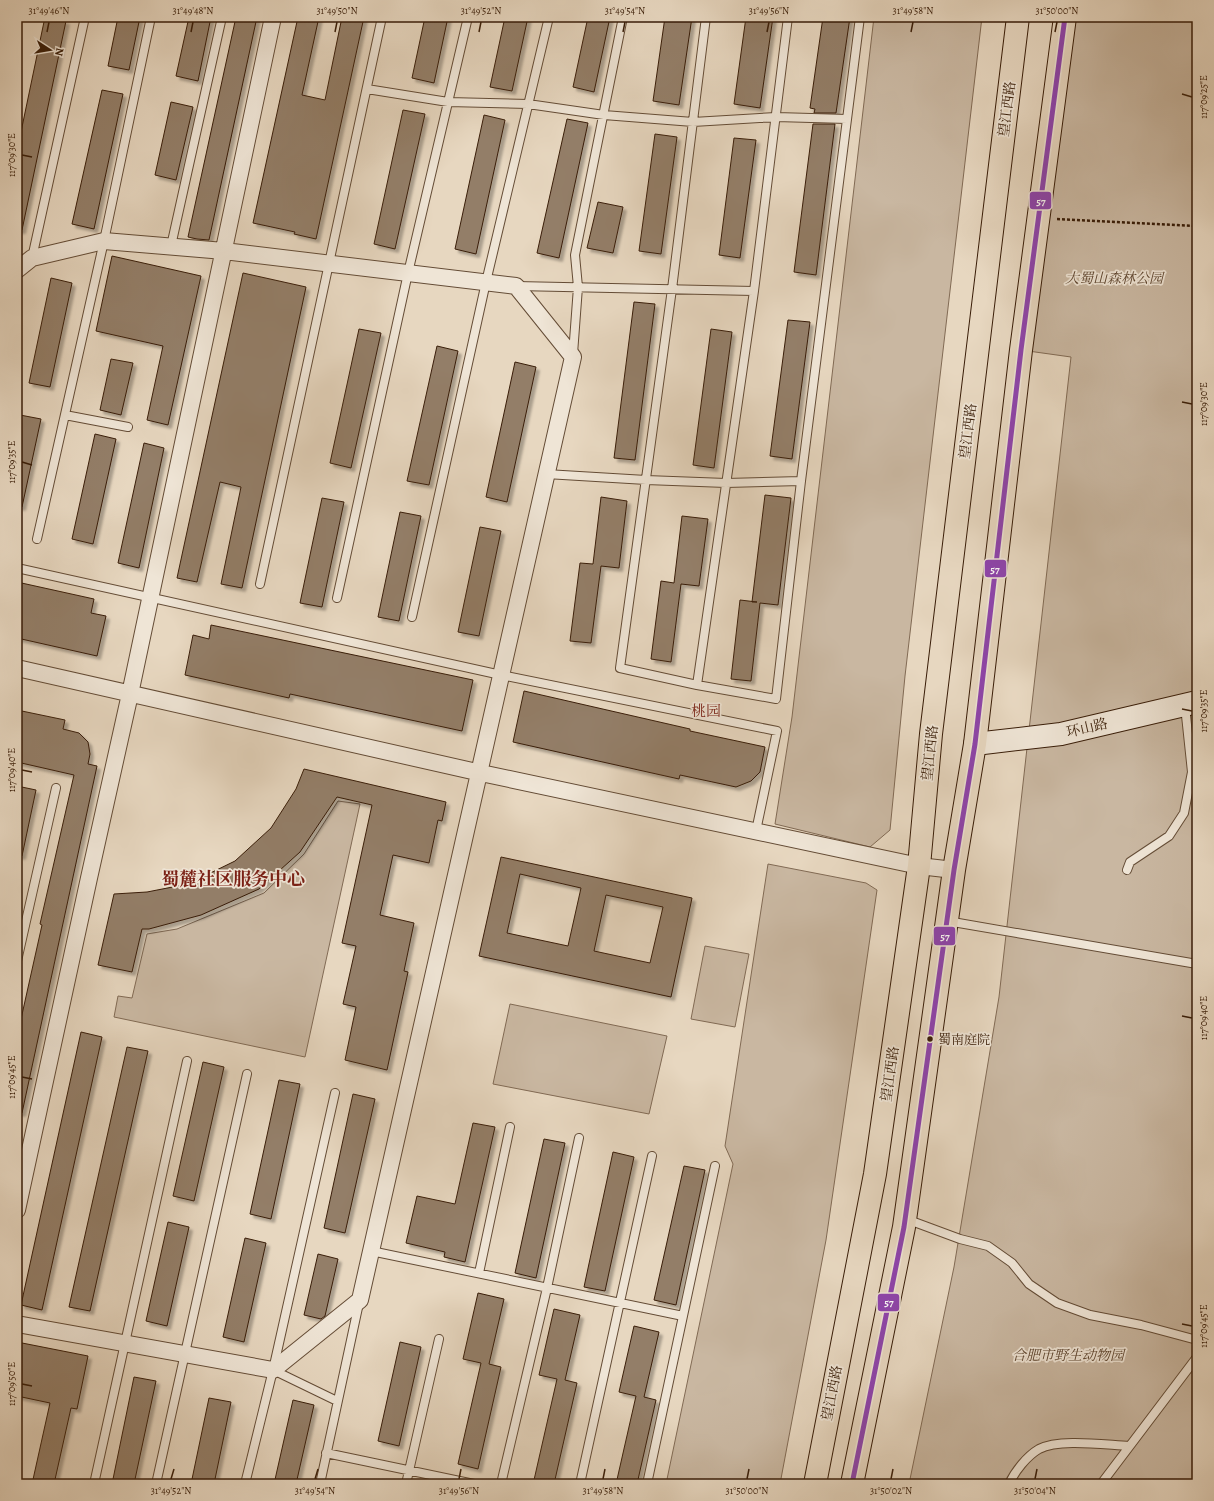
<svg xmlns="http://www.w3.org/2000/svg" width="1214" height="1501" viewBox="0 0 1214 1501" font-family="Alegreya,'Noto Serif SC',serif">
	<defs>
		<filter id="shadow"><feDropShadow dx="3.5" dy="3.5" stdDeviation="1" flood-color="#0004"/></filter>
	</defs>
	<rect width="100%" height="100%" fill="#e7d7c0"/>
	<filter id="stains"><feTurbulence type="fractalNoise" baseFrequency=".005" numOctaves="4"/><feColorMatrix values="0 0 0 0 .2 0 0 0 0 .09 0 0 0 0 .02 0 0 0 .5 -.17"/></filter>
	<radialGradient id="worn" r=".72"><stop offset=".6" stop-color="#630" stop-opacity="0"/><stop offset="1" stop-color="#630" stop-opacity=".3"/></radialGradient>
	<path fill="#c9b7a1" stroke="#816a54" d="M874,17H982L905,676L890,830L870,847L775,824L792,717Z
		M1065,17H1197V1484H909L954,1267L999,997L1071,357L1021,350Z
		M338,801L360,804L305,1057L114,1017L118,996L132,998L147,934L177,929L264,893L304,854Z
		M768,864L866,883L877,890L826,1240L780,1484H666L733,1164L725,1146Z
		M705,946L749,954L735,1027L691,1019Z
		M510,1004L667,1036L649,1114L493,1084Z"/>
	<path fill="#937e68" stroke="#391d08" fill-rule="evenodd" filter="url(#shadow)" d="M45,17L66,21L22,230H17V151Z
		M118,17H140L129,70L108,66Z
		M189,17H211L198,81L176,76Z
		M236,17H257L209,240L197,239L188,237Z
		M298,17H319L302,95L325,100L342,17H364L316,239L294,234L295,232L253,223Z
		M425,17H448L434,83L412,78Z
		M505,17H528L512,91L490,87Z
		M588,17H610L594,92L573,87Z
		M665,17H692L679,105L653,101Z
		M746,17H773L760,108L734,104Z
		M823,17H850L836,113H814L815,109L810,108Z
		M102,90L123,94L94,229L72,224Z
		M171,102L193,107L176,180L155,175Z
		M403,110L425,114L395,249L374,244Z
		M484,115L505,120L476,254L455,249Z
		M567,119L588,123L559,258L537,253Z
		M813,124H835L816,275L794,272Z
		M655,134L677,137L661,254L639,251Z
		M734,138L756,140L740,258L719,255Z
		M598,202L623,207L613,253L587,248Z
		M112,256L201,276L168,425L147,420L163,346L96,331Z
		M243,273L306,287L242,588L221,584L241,487L220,482L197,582L177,578Z
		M51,278L72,283L50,387L29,383Z
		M634,302L655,304L635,460L614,458Z
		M788,320L810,322L792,459L770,456Z
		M359,329L381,333L351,468L330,463Z
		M711,329L732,332L714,468L693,465Z
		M437,346L458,351L429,485L407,481Z
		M111,359L133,363L121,415L100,410Z
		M515,362L536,367L507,502L486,497Z
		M20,415L41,419L22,507L17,506V429Z
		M95,434L116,439L93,544L72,539Z
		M144,443L164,448L139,568L118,563Z
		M765,495L791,498L778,605L760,603L751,681L731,679L740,600L757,602H752Z
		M601,497L627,501L619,568L601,566L591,643L570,641L580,563L593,564Z
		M322,498L344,502L322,607L300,603Z
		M400,512L421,516L399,621L378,617Z
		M682,516L708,519L699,586L681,584L671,662L651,659L661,581L674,583Z
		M480,527L501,531L479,636L458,632Z
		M17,582L94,599L91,613L106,616L97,656L17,638Z
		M211,625L473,680L462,731L290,694L289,698L185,675L193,635L209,639Z
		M524,691L690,729V731L765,747L760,772L751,781L736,787L680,775L679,779L513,742Z
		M17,710L65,720L63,729L79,733L88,742L90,754L88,764L97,766L22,1113L17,1112V1037L42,925L40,924L74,775L17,762Z
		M304,769L446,802L442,821L438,820L429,863L393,855L380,915L414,923L404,971L408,972L387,1070L345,1060L356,1007L343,1004L356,946L342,943L372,805L337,797L300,852L259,889L201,915L149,929H142L132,972L98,965L114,894L147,892L188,884L235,861L271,828L296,789Z
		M17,786L36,790L22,856L17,855Z
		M501,857L692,898L671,997L479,956ZM520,874L581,888L568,946L507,933ZM606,895L663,907L650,963L594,951Z
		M81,1032L102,1037L42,1310L21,1305Z
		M127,1047L148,1051L90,1311L69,1307Z
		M203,1062L224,1067L194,1201L173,1196Z
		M279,1080L300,1084L271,1219L250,1214Z
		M353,1094L375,1099L345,1233L324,1228Z
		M473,1123L495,1127L465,1262L444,1257L445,1252L406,1243L417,1196L455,1204Z
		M544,1139L565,1143L536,1278L515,1273Z
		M613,1152L634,1157L605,1291L584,1287Z
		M684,1166L705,1170L676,1305L654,1300Z
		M168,1222L189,1227L167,1326L146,1321Z
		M245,1238L266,1243L244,1342L223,1337Z
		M318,1254L338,1259L325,1316L321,1319L304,1315Z
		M478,1293L504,1299L489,1364L501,1367L478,1469L458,1464L481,1363L463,1359Z
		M554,1309L580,1315L565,1380L577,1383L554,1484H552L534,1480L557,1379L539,1375Z
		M634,1326L659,1332L644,1397L656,1400L637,1484H616L636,1396L619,1392Z
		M17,1342L88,1356L77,1409L71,1408L54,1484H32L50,1403L17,1396Z
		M400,1342L421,1347L399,1446L378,1441Z
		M134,1377L156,1381L134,1484H112Z
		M209,1398L231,1402L214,1484H191Z
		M293,1400L314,1405L296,1484H274Z"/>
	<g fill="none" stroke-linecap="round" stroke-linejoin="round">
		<g stroke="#644c36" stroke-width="10">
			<path id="lane" d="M706,17L672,289L620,668L697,685L776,699L801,481
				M367,89L448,102L528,104L604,115L693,122L776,117L847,119
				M171,246L222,17
				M32,258L85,17
				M516,286L754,291L788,17
				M573,354L578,287L575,255L623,17
				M65,415L128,427
				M546,474L646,480L726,483L801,481L860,17
				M37,539L104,241L151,17
				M17,568L501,675L777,731L756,831
				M260,584L382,17
				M337,598L408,273L468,17
				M412,617L486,282L549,17
				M697,685L754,291
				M1127,870L1130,862L1169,836L1184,813L1192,772L1185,706
				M947,921L1197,964
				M17,961L56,788
				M906,1219L960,1239L988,1246L1012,1263L1029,1284L1057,1303L1090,1315L1141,1325L1197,1340
				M371,1251L683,1316L647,1484
				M479,1273L510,1127
				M683,1316L715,1166
				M273,1370L337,1401
				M326,1453L474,1484
				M94,1484L187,1061
				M156,1484L247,1074
				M245,1484L273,1370L335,1093
				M320,1484L359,1303
				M406,1484L439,1339
				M501,1484L547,1288L579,1138
				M580,1484L652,1156
				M1009,1484C1015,1471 1027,1456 1039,1449C1059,1438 1106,1445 1129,1446
				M1101,1484L1197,1357"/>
		</g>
		<g stroke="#644c36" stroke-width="18">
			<path id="street" d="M17,270L32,258L104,241L224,251L516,286L573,357L360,1300L273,1370L17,1324
				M17,668L481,773L919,866L954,870
				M17,1210L89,878L130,694L273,17"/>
		</g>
		<g stroke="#391d08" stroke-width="24">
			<path id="secondary" d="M975,744L1061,734L1197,702"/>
		</g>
		<g stroke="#391d08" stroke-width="24">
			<path id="primary" d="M815,1484L875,1174L919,866L931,734L1018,17
				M852,1484L904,1227L954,870L975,744L1021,350L1065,17"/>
		</g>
		<path stroke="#391d08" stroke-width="2.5" stroke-dasharray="3 2" stroke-linecap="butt" d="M1057,219L1197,226"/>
		<use href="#lane" stroke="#efe5d6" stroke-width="8"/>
		<use href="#street" stroke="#efe5d6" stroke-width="16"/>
		<use href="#secondary" stroke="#efe5d6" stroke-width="22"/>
		<use href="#primary" stroke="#e7d7c0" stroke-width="22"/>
		<g stroke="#efe5d6" stroke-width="8">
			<path id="bus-1" d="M852,1484L904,1227L954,870L975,744L1021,350L1065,17"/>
		</g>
		<use href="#bus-1" stroke="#8e44ad" stroke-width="5"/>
	</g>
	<path fill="none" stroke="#391d08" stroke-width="1.5" d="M47,32L49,22M191,32L193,22M335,32L337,22M479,32L481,22M623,32L625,22M767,32L769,22M911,32L913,22M1055,32L1057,22M1182,94L1192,97M22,155L32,157M1182,402L1192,404M22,462L32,465M1182,709L1192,711M22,770L32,772M1182,1016L1192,1018M22,1077L32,1079M1182,1324L1192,1326M22,1384L32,1386M171,1479L174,1469M315,1479L318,1469M459,1479L461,1469M603,1479L605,1469M747,1479L749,1469M891,1479L893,1469M1035,1479L1037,1469"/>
	<circle fill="#391d08" stroke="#efe5d6" stroke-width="1.5" cx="930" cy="1039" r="3.5"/>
	<g text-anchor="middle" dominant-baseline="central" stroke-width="3.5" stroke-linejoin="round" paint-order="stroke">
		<g font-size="13" fill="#391d08" stroke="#efe5d6" text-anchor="start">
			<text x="938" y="1039">蜀南庭院</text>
		</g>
		<g font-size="14" fill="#391d08" stroke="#efe5d6">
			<text transform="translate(1007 109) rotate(-83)">望江西路</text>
			<text transform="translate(968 431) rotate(-83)">望江西路</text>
			<text transform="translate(1087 728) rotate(-13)">环山路</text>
			<text transform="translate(930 753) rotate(-84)">望江西路</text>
			<text transform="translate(890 1074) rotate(-82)">望江西路</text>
			<text transform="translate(832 1393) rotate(-79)">望江西路</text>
		</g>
		<g font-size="14" font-style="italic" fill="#5d442e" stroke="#efe5d6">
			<text x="1114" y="278">大蜀山森林公园</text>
			<text x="1068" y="1355">合肥市野生动物园</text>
		</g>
		<g font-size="15" fill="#7a1f14" stroke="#efe5d6">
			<text x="706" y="711">桃园</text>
		</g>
		<g font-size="18" font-weight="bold" fill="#7a1f14" stroke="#efe5d6">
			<text x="233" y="879">蜀麓社区服务中心</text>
		</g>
	</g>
	<g stroke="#efe5d6" stroke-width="1.5">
		<rect x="1029" y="191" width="23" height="19" rx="4" fill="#8e44ad"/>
		<rect x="984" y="559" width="23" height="19" rx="4" fill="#8e44ad"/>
		<rect x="933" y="926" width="23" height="20" rx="4" fill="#8e44ad"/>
		<rect x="877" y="1293" width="23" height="19" rx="4" fill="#8e44ad"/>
	</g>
	<g font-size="11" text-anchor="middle" font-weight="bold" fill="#fff">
		<text x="1041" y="205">57</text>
		<text x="995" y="573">57</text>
		<text x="945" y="940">57</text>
		<text x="889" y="1306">57</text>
	</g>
	<rect width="1214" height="1501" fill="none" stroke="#e7d7c0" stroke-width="44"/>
	<g transform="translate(50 50) rotate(102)" stroke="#efe5d6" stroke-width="3" paint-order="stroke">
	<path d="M0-3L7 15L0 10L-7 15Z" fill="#391d08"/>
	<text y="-6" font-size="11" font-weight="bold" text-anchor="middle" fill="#391d08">N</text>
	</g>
	<rect x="22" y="22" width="1170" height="1457" fill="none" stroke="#391d08" stroke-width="1.5"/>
	<g font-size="10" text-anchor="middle" fill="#391d08">
		<text x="49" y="14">31°49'46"N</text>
		<text x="193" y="14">31°49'48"N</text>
		<text x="337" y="14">31°49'50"N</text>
		<text x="481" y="14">31°49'52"N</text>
		<text x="625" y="14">31°49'54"N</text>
		<text x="769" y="14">31°49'56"N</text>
		<text x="913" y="14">31°49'58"N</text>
		<text x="1057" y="14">31°50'00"N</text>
		<text transform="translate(1203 97) rotate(-90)" y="4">117°09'25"E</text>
		<text transform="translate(11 155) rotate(-90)" y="4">117°09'30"E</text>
		<text transform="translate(1203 404) rotate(-90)" y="4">117°09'30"E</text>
		<text transform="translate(11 462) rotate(-90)" y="4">117°09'35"E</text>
		<text transform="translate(1203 711) rotate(-90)" y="4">117°09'35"E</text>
		<text transform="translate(11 770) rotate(-90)" y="4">117°09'40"E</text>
		<text transform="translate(1203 1018) rotate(-90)" y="4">117°09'40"E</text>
		<text transform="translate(11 1077) rotate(-90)" y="4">117°09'45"E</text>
		<text transform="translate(1203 1326) rotate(-90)" y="4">117°09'45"E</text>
		<text transform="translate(11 1384) rotate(-90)" y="4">117°09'50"E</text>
		<text x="171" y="1494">31°49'52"N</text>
		<text x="315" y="1494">31°49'54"N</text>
		<text x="459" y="1494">31°49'56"N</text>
		<text x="603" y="1494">31°49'58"N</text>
		<text x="747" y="1494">31°50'00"N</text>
		<text x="891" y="1494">31°50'02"N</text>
		<text x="1035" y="1494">31°50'04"N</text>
	</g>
	<rect width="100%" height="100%" filter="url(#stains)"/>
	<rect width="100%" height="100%" fill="url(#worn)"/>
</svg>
